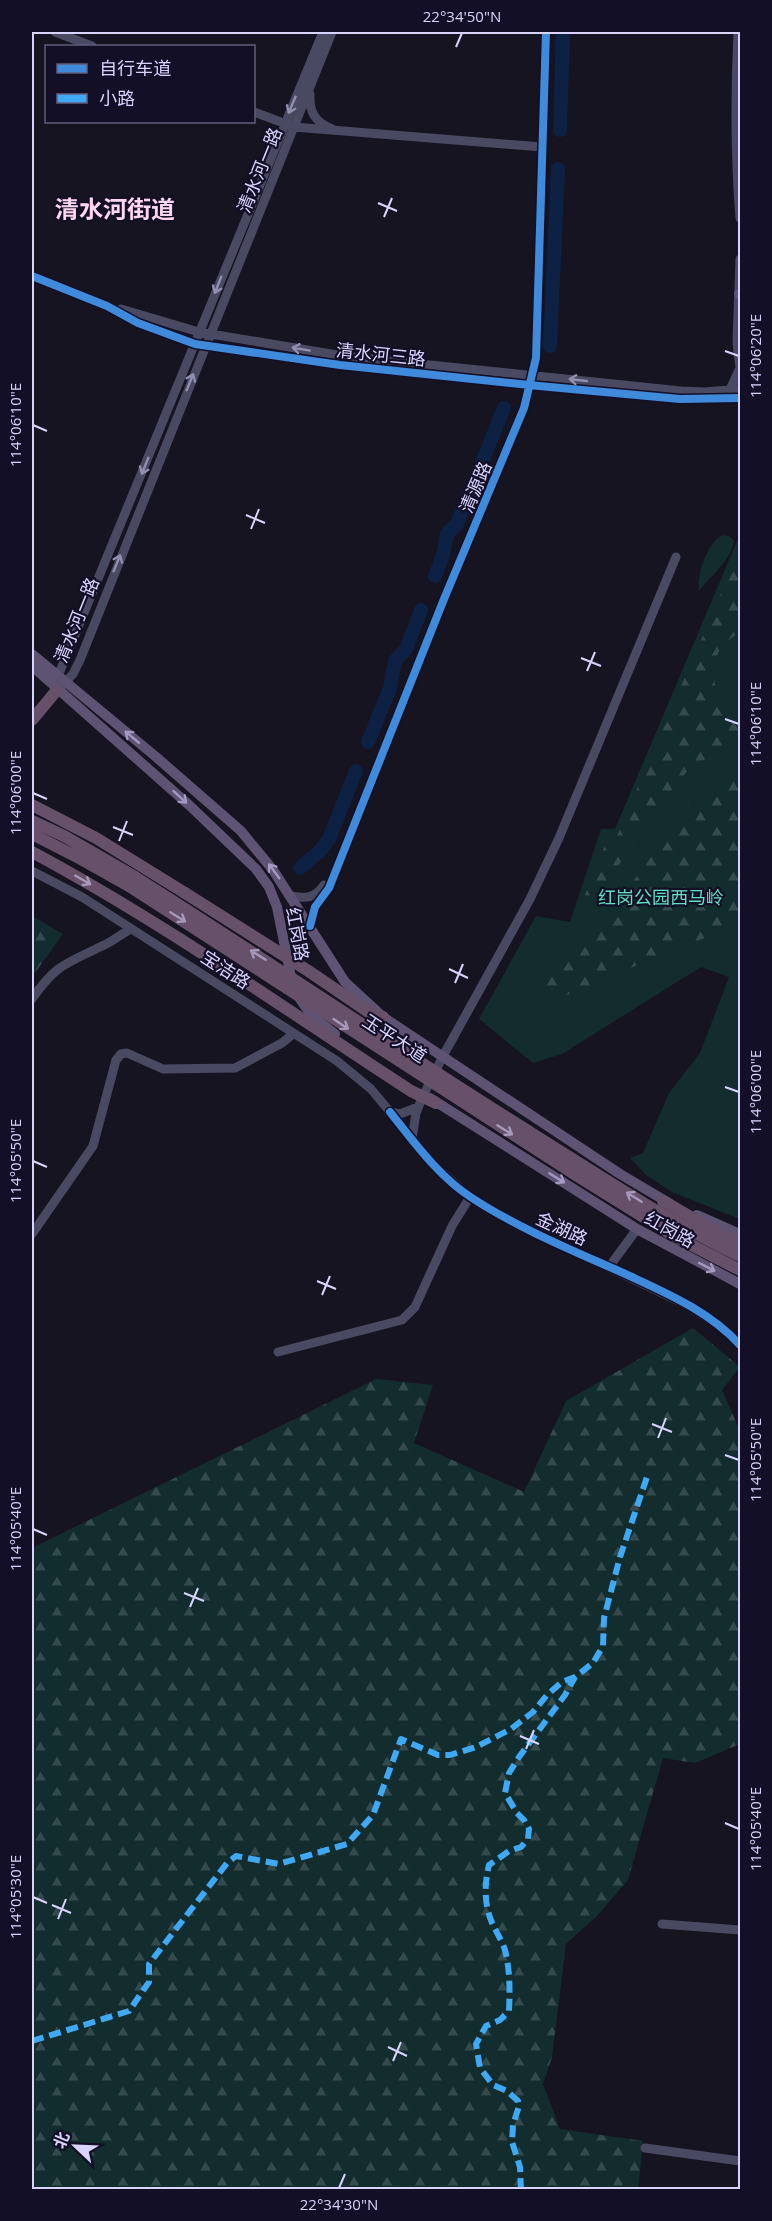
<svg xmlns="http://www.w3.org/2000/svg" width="772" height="2221" viewBox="0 0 772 2221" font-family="'Open Sans','Noto Sans SC',sans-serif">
	<defs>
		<pattern id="forest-firs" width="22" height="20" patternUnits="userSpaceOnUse" patternTransform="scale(1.5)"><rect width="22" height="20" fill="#132c2d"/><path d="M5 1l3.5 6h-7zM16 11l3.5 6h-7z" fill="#354a4c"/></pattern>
	</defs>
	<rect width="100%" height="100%" fill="#161421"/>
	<path fill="#132c2d" d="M740,534V1215L737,1218L672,1192L646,1175L630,1158L643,1153L669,1093L700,1053L729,977L701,967L562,1054L533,1063L479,1019L536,916L570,922L601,829H615Z
		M724,535L729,536L734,541C731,560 711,576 699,591C696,576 708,539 724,535Z"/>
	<path fill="url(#forest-firs)" d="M734,563L740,571V631L721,647L713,664L715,685L740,721V739L690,768L660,804L579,924L581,905L605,845L617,836Z
		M740,768V925L670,951L570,994L557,997L547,991V979L554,965L589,944L684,809L712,784Z
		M32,916L63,934L32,977Z
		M693,1328L740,1367L722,1390L740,1431V1744L695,1763L663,1758L628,1880L597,1916L566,1944L552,2057L543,2084L560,2129L643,2141L638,2189L32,2190V1548L376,1379L433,1385L414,1443L524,1492L566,1401Z"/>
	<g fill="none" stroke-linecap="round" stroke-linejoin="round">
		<path stroke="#0d2144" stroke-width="14" d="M560,130L563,32
			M550,346L558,169
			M435,576L443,555L447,534L457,524L504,408
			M368,742L390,688L395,661L406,649L421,610
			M300,868L320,851L329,839L356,771"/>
		<path stroke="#4a4962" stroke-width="9" d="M55,32L92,46
			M738,32C735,94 735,156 740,218
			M310,94C309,112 315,122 332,129
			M254,112L294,127L542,147
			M32,276L107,306L138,323L195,344L340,365L539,386L680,399L740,398
			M121,309L199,332L343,356L681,391L705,392L740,389
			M728,394L740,368L737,342L740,259
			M58,682V676L323,32
			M61,687L73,674L80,660L332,32
			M32,871L82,897L337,1061L371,1089L434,1165L470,1197L508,1219L687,1305L723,1328L740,1345
			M291,896C306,899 315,898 324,885
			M310,926L315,907L329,888L444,599L524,408L536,358L546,32
			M32,999C56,964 66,964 102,946C112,942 121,934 131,929
			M390,1112L400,1114L418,1107
			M412,1139L416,1113L422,1098L443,1056L530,899L559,838L676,557
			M32,1234L93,1146L116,1060L121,1054L127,1053L163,1069L235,1068L282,1043L293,1034
			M609,1267L637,1229
			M278,1352L402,1320L415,1307L452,1226L470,1197
			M662,1924L740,1930
			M645,2148L740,2161"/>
		<path stroke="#5e5373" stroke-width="10" d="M739,294L740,295
			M32,654L155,756L241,831L273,870L345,982L383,1017L620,1174L669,1203
			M32,666L189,805L256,869L269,887L277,907L292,982
			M298,996L311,1015L335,1034
			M430,1098L637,1229L740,1284
			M697,1215L740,1234"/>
		<path stroke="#67516a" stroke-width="12" d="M32,720L57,690
			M32,805L96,838L185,893
			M32,821L64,836L135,877
			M32,834L81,859L129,886
			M32,852C163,922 286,1010 411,1091L436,1103
			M310,972L370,1013L383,1017
			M663,1201L711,1229L740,1244"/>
		<path stroke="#67516a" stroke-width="12" d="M135,877C270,962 401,1052 536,1136C603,1178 669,1222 740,1256
			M129,886L579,1177L674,1236L740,1270
			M185,893L310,972"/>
		<path stroke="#3fa9f5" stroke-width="6" stroke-dasharray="12 6" stroke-linecap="butt" d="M32,2041L129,2011L149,1982V1964L227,1863L236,1856L279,1864L347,1844L373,1815L401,1739L438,1755H450L476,1747L511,1729L533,1712L547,1695L562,1682L575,1677L593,1663L603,1646L604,1618L620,1557L648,1474
			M521,2190L520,2167L512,2142L513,2125L519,2106L518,2101L507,2091L493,2085L487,2077L480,2068L476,2044L486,2026L500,2020L509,2011C510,1990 510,1970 505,1950C502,1941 497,1933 493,1925C484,1906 484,1885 489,1865L509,1851L521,1847L528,1839L529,1829L524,1820L517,1813L505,1793L509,1773L519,1757L565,1695L575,1677"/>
		<g stroke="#130f26" stroke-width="11">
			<path id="cycleway" d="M32,276L107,306L138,323L195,344L340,365L539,386L680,399L740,398
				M310,926L315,907L329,888L444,599L524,408L536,358L546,32
				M390,1112C414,1142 439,1177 472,1198C521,1230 579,1253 632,1277C671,1295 711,1313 740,1345"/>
		</g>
		<use href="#cycleway" stroke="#408adc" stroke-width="8"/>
	</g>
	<defs><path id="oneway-shaft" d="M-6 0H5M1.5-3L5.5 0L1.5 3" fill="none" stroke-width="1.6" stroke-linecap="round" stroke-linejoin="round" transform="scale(1.5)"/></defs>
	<g stroke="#928eb0">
		<use href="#oneway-shaft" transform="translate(292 105) rotate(113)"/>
		<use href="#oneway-shaft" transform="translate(218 285) rotate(112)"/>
		<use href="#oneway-shaft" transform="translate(301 349) rotate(-170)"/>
		<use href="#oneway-shaft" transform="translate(578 380) rotate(-174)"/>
		<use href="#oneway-shaft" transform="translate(190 382) rotate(-68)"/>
		<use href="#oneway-shaft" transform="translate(145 466) rotate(112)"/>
		<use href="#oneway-shaft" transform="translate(117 563) rotate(-68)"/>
	</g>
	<g stroke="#a29ac0">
		<use href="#oneway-shaft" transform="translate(132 737) rotate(-140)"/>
		<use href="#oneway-shaft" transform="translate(180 797) rotate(42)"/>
		<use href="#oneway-shaft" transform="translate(274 871) rotate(-126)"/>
		<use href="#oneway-shaft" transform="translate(557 1178) rotate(32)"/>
		<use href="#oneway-shaft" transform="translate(707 1267) rotate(27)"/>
	</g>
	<g stroke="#a699bc">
		<use href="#oneway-shaft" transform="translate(83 880) rotate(30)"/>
		<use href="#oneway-shaft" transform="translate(178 917) rotate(32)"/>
		<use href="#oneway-shaft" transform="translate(258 955) rotate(-148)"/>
		<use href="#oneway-shaft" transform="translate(341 1024) rotate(34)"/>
		<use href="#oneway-shaft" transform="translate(505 1130) rotate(32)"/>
		<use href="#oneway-shaft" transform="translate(634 1197) rotate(-148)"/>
	</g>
	<path fill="none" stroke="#d9d4ff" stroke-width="2" d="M456,47L462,33M378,203L397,211M384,217L392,198M725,351L739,356M33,425L47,431M246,515L265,523M251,529L259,509M581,658L601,666M587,671L595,652M725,719L739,724M33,793L47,799M113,827L133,835M119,841L127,821M449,969L468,978M455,983L463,964M725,1087L739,1092M33,1161L47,1167M317,1281L336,1289M322,1295L330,1276M652,1424L672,1432M658,1438L666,1418M725,1455L739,1460M33,1529L47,1535M184,1593L204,1601M190,1607L198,1588M520,1736L539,1744M526,1749L534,1730M725,1823L739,1829M33,1897L47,1903M52,1905L71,1913M58,1919L66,1899M388,2047L407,2056M393,2061L401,2042M339,2188L345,2174"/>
	<g text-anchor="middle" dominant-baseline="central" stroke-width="4.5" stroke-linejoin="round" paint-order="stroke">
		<g font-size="18" fill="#d9d4ff" stroke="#130f26">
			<text transform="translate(259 170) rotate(-68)">清水河一路</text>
			<text transform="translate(381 354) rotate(6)">清水河三路</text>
			<text transform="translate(475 487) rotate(-67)">清源路</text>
			<text transform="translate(76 620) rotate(-68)">清水河一路</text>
			<text transform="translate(298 934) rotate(79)">红岗路</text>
			<text transform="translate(226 969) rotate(33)">宝洁路</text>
			<text transform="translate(395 1038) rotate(33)">玉平大道</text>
			<text transform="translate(562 1228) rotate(25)">金湖路</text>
			<text transform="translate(670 1229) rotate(29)">红岗路</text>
		</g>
		<g font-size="18" fill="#5fe0c0" stroke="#130f26">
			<text x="661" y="897">红岗公园西马岭</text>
		</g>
		<g font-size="24" font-weight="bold" fill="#ffd6f0" stroke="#130f26">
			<text x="115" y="208">清水河街道</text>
		</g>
	</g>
	<rect width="772" height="2221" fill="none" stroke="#130f26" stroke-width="66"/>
	<rect x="45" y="45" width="210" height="78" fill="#130f26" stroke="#625e7d" stroke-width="1.5"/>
	<rect x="57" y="64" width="30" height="9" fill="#408adc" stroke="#625e7d" stroke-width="1.5"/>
	<text x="99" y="75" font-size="18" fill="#d9d4ff">自行车道</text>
	<rect x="57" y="94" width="30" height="9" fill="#3fa9f5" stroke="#625e7d" stroke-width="1.5"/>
	<text x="99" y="105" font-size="18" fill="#d9d4ff">小路</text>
	<g transform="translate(75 2146) rotate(293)" stroke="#130f26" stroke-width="4.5" paint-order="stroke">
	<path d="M0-4.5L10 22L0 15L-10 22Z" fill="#d9d4ff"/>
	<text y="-9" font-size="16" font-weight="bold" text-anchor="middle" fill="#d9d4ff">北</text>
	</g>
	<rect x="33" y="33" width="706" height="2155" fill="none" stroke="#d9d4ff" stroke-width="2"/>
	<g font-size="15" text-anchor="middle" fill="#d9d4ff">
		<text x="462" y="22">22°34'50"N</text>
		<text transform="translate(756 356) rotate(-90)" y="5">114°06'20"E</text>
		<text transform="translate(16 425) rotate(-90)" y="5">114°06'10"E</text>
		<text transform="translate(756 724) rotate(-90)" y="5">114°06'10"E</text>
		<text transform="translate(16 793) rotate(-90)" y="5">114°06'00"E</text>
		<text transform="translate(756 1092) rotate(-90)" y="5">114°06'00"E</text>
		<text transform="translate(16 1161) rotate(-90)" y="5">114°05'50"E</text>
		<text transform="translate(756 1460) rotate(-90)" y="5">114°05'50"E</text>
		<text transform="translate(16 1529) rotate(-90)" y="5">114°05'40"E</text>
		<text transform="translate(756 1829) rotate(-90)" y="5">114°05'40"E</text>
		<text transform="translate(16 1897) rotate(-90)" y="5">114°05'30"E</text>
		<text x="339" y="2210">22°34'30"N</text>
	</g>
</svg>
